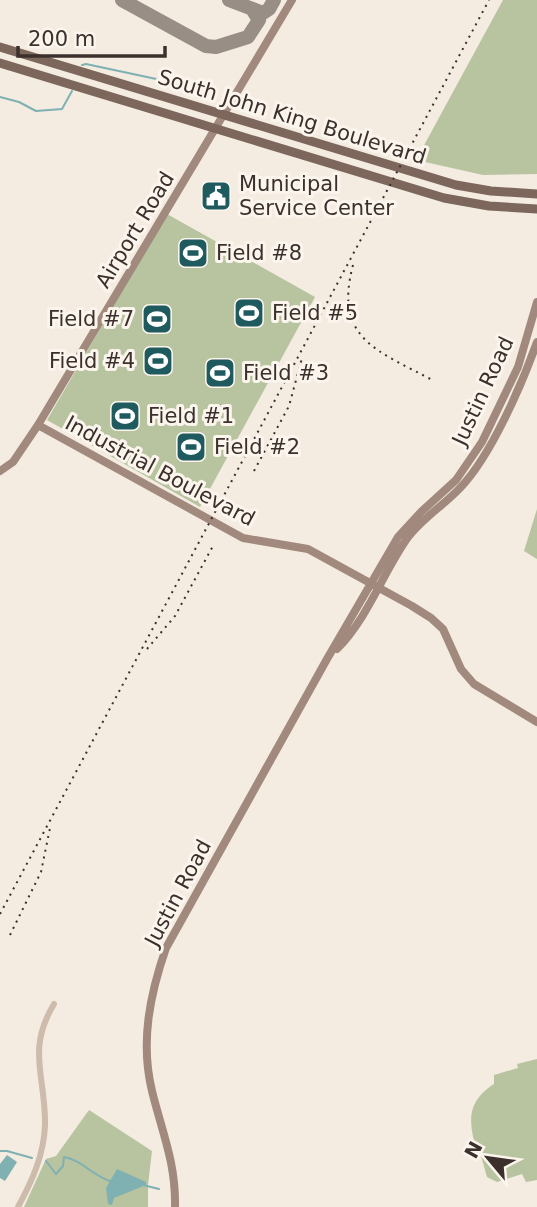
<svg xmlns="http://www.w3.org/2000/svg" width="537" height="1207" viewBox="0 0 537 1207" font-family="'DejaVu Sans',sans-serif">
	<rect width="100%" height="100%" fill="#f4ebe1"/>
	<path fill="#b8c4a0" d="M503,0H537V174L483,175L416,160Z
		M167,214L315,297L200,507L47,420Z
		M537,509V559L524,551Z
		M537,1059V1180L526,1182L522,1174L497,1182L487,1177L481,1156L478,1157C470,1126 463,1104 494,1084V1075L518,1068L517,1064Z
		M89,1110L152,1151L148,1185V1207H24L46,1159L56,1156Z"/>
	<path fill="#7fb0b2" d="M7,1155L17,1162L5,1181L0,1178V1164Z
		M117,1169L146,1182V1185L114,1198L112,1205L108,1204L106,1188Z"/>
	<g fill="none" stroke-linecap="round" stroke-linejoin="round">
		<path stroke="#7fb0b2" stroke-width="2" d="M82,65L86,64L161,80L198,92
			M0,97L19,102L36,111L62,109L72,91
			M0,1151H7L32,1158
			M46,1161L56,1174L63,1166L64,1157C82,1160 93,1176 110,1181
			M143,1185L159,1189"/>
		<path stroke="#988e86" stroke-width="14" d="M122,0L206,46L216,47L248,37L259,20L252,9
			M229,0L263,13L269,9L274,0"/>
		<path stroke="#cdbbac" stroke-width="6" d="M18,1207C32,1181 44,1155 45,1125C46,1077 26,1050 54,1004"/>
		<path stroke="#a18a7d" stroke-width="8" d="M38,425L243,538L308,549L412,606L431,618L443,629L461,669L474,684L537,722
			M0,471L13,462L38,425L292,0
			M337,649C367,619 382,575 406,540C420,520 443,506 460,488C491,456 522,384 537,342
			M175,1207C176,1163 162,1132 152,1091C140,1042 150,994 166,948L327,659L398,537L421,512L456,480L482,442L518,367L537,302"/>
		<path stroke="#7d675c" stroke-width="9" d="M0,47L456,185L491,191L537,194
			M0,63L444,198L489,206L537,209"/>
		<path stroke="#3b302b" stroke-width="2" stroke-dasharray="2 5" stroke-linecap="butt" d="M353,265C333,340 379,351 434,381
			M254,471L289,406L302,358
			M147,649L175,616L214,544
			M0,914L489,0
			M10,935L41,872L50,828"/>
	</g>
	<defs>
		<g id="civic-square" transform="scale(1.575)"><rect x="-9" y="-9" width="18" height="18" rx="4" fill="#1f5a5e" stroke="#fbf5ee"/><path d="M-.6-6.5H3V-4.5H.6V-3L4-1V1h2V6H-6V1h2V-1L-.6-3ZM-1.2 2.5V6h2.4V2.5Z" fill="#fff"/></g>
		<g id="stadium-square" transform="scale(1.575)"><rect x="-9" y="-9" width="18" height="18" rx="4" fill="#1f5a5e" stroke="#fbf5ee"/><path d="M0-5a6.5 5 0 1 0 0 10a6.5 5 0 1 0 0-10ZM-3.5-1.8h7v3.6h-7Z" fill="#fff"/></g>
	</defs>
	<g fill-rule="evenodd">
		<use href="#civic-square" x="216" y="196"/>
		<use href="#stadium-square" x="193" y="253"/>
		<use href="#stadium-square" x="249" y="313"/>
		<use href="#stadium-square" x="157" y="319"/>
		<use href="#stadium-square" x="158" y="361"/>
		<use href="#stadium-square" x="220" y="373"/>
		<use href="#stadium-square" x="125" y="416"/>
		<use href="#stadium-square" x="191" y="447"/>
	</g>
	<g text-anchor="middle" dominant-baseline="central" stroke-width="6" stroke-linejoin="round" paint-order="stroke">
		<g font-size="21" fill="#3b302b" stroke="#fbf5ee">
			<text transform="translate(292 117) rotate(17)">South John King Boulevard</text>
			<text transform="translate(135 230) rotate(-59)">Airport Road</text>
			<text transform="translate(483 391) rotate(-65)">Justin Road</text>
			<text transform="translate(160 471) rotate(28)">Industrial Boulevard</text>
			<text transform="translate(178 893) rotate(-62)">Justin Road</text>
		</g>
		<g font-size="21" fill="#3b302b" stroke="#fbf5ee" text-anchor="start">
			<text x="239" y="184">Municipal<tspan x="239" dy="24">Service Center</tspan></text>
			<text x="216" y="253">Field #8</text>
			<text x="272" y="313">Field #5</text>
			<text x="134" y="319" text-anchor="end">Field #7</text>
			<text x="135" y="361" text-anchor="end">Field #4</text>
			<text x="243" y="373">Field #3</text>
			<text x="148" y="416">Field #1</text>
			<text x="214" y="447">Field #2</text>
		</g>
	</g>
	<g transform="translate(488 1158) rotate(299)" stroke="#fbf5ee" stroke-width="5" paint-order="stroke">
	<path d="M0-5L12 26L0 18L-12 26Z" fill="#3b302b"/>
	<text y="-10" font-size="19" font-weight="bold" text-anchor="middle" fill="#3b302b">N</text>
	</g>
	<path d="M18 46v10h147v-10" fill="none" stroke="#3b302b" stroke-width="3.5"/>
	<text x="28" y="46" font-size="21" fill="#3b302b" stroke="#fbf5ee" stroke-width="5" paint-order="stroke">200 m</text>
</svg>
